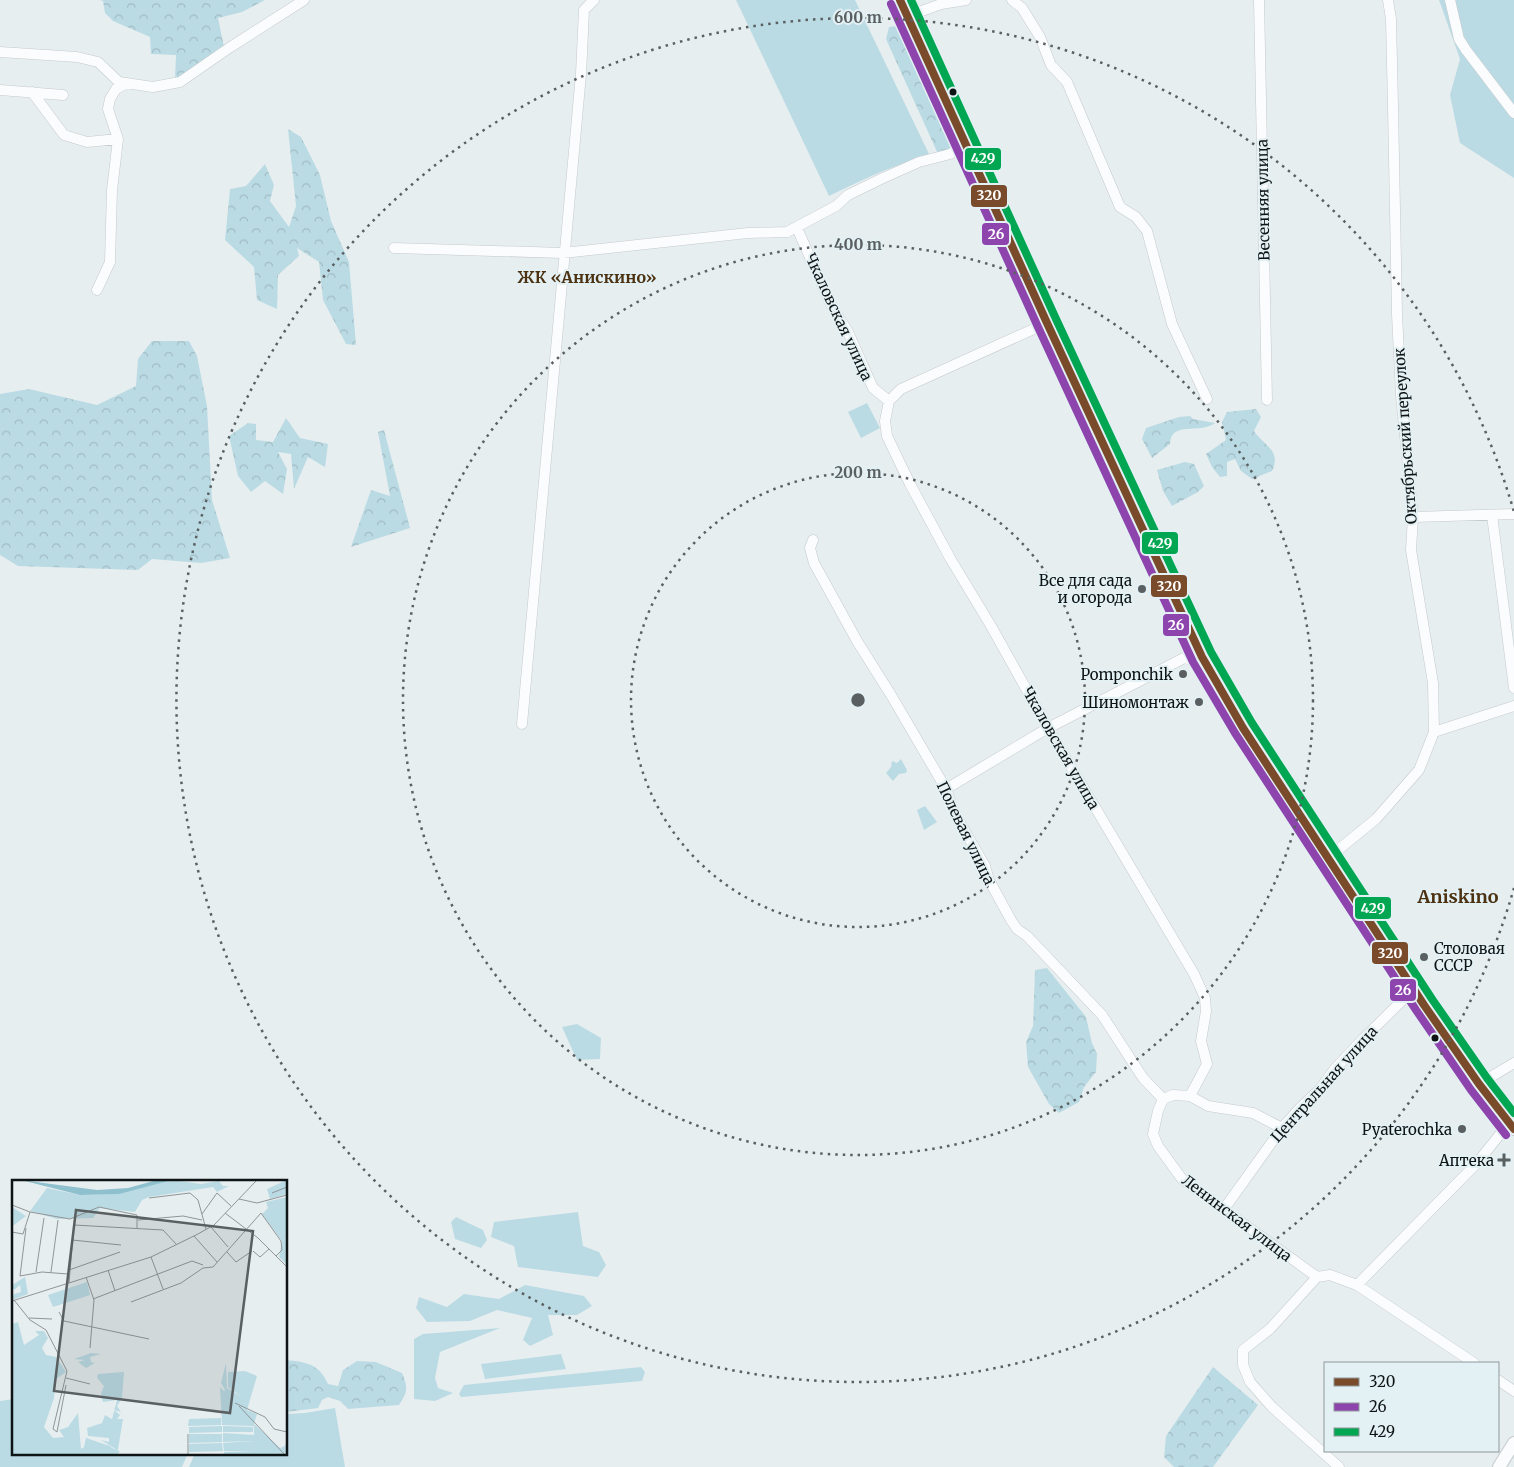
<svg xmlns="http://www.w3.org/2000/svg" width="1514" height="1467" viewBox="0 0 1514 1467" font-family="Merriweather,serif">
	<defs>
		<pattern id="forest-crowns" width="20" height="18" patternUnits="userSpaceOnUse" patternTransform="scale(1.25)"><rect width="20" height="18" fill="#bbdbe4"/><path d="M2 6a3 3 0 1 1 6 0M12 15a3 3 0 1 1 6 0" fill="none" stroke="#a0bbc3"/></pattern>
	</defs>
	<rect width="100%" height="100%" fill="#e7eef0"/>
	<path fill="#bbdbe4" d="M736,0H855L930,156C894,164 862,180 829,196Z
		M1439,0H1514V178L1460,143L1450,95L1460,59Z
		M867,403L880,428L861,438L848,412Z
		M901,759L907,770L906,773L899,774L893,781L886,773L891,767L892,761L897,763Z
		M925,806L937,822L924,830L917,810Z
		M577,1024L601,1038L600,1059L577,1060L562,1027Z
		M578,1212L583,1246L599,1252L606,1265L598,1277L518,1267L514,1246L491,1237L494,1222Z
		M456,1217L483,1230L487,1240L481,1248L455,1239L451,1222Z
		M525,1285L584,1296L592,1306L577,1315H548L553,1335L530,1346L523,1340L532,1318L497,1310L470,1321L427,1322L416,1308L419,1297L447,1307L464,1294L499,1299Z
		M500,1328L440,1352L435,1378L438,1388L453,1393L435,1401L414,1399V1339L423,1334Z
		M561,1354L566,1369L485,1379L481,1364Z
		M641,1367L645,1372L642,1381L461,1397L459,1394L464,1385Z
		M14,1399V1453H188L182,1467H0V1401Z
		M335,1408L345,1467H189L195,1453H286V1414L305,1413Z"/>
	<path fill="url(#forest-crowns)" d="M100,0H265L242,12L218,18L224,47L186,76L175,79L176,55L151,54L150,37L113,21L105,13L103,1Z
		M896,26L902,31L932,94L930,103L937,106L951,144V151L938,154L886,39L889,27Z
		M288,129L301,137L320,175L331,221L349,262L356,345L346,344L323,300L319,262L297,248L299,256L278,275L277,309L257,300L254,267L225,240L230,189L246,186L265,164L274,185L270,201L289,227L296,206Z
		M152,341H189L197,356L207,406L212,500L230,558L201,563L152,559L138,570L18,566L0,555V394L29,389L97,405L136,386L138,359Z
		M1256,409L1261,417L1254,431C1264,446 1282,450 1272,471L1252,479L1241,471L1235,459L1227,462V476L1220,477L1212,467L1206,454L1226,440L1222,422L1227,412Z
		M1190,416L1193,419L1215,423C1199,435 1171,420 1170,444L1152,458L1142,439L1146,428L1179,417Z
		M286,418L300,438L328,444L325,467L308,457L294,489L291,454L278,452L287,469L283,494L265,481L251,492L238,476L229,436L248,423L256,424V440L273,442Z
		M384,430L410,528L351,547L371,490L390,496L378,432Z
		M1185,462L1194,464L1204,486L1198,492L1172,506L1163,491L1157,470Z
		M1047,968L1086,1017L1092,1043L1097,1054L1096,1072L1084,1087L1079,1102L1059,1113L1049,1104L1028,1067L1026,1042L1033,1026L1035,970Z
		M286,1360C307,1362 319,1364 328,1384L338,1386L343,1370L357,1361L376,1362L402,1373C408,1387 408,1392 399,1405L348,1409L340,1401L328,1397L322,1400L318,1408L286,1412Z
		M1213,1367L1258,1405L1213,1467H1174L1164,1457L1166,1436Z"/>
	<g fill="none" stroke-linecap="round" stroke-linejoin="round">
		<g stroke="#c5cacc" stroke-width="11">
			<path id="minor" d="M1012,0L1022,8L1040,37L1051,65L1067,82L1120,207L1136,217L1147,231L1172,324L1207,399
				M1259,0L1267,400
				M1450,0L1459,39L1466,50L1514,113
				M908,16L941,4L966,0
				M0,52L77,57L98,62L119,82L153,87L180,82L229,48L304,0
				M0,90L63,95
				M32,92L64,135L87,142L118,139
				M797,228L831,305L848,332L873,388L889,401
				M394,248L563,253L748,233L787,232L836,206L848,195L883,178L919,162L950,154L967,145
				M97,290L110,262L112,190L118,139L108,109L110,99L116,89L127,83
				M1047,323L901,389L889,401L885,421L887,436L910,484L950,558L991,626L1048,728L1194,974L1205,998L1206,1011L1201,1041L1207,1064L1190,1096
				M1492,515L1514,688
				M1413,517L1514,514
				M813,540L810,548L814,563L857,641L891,695L946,789L955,814L985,866L989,880L1011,920L1017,929L1027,936L1102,1015L1143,1078L1163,1099
				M522,724L581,74L584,10L594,0
				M1434,732L1514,706
				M946,789L1048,728L1153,674L1184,658L1193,660L1202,657
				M1328,858L1376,819L1419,770L1434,732L1433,683L1411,550L1413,517L1401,395L1397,314L1393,106L1391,19L1388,0
				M1479,1084L1514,1063
				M1163,1099L1158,1111L1153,1134L1158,1146L1182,1179L1317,1277L1330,1275L1357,1285L1474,1363
				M1163,1099L1173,1095L1190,1096L1208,1106L1253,1113L1282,1128
				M1224,1209L1282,1128L1300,1108L1320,1089L1334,1070L1363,1039L1414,989
				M1317,1277L1270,1329L1243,1350V1365L1250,1382L1272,1407L1339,1467
				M1357,1285L1477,1163L1509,1123
				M1498,1380L1514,1391"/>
		</g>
		<g stroke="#c5cacc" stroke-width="14">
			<path id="major" d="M900,0L1047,323L1202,657L1243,728L1424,1005L1479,1084L1514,1129
				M1499,1467L1514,1443"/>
		</g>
		<use href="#minor" stroke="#fbfcfd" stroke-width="10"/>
		<use href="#major" stroke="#fbfcfd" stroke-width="12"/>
		<g stroke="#e3f0f4" stroke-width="11">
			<path id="bus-1" d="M900,0L1047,323L1202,657L1243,728L1424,1005L1479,1084L1514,1129"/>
		</g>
		<g stroke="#e3f0f4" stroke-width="11">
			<path id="bus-2" d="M891,4L1038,327L1193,662L1235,733L1416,1010L1471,1090L1506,1135"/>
		</g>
		<g stroke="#e3f0f4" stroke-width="11">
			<path id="bus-3" d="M911,0L1056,319L1211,652L1252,723L1432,999L1487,1078L1514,1113"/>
		</g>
		<use href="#bus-1" stroke="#7a4b2a" stroke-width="8"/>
		<use href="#bus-2" stroke="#8e44ad" stroke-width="8"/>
		<use href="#bus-3" stroke="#00a651" stroke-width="8"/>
	</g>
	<g fill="none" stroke="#5a6061" stroke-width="2.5" stroke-dasharray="2.5 5">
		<circle cx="858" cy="700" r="227"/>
		<circle cx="858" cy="700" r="455"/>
		<path d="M1514 888A682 682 0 1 1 1514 512"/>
	</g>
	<g fill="#0e1314" stroke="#e3f0f4" stroke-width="2">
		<circle cx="953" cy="92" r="4.5"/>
		<circle cx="1435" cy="1038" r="4.5"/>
	</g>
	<g fill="#5a6061" stroke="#e3f0f4" stroke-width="2">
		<circle cx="1142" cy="589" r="5"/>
		<circle cx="1183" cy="674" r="5"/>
		<circle cx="1199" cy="702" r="5"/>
		<circle cx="1424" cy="957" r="5"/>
		<circle cx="1462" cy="1129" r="5"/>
		<path d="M1501.5 1152.5h5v5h5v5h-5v5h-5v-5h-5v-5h5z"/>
	</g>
	<g text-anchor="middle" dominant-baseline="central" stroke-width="4" stroke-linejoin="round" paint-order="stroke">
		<g font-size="15" fill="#0e1314" stroke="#e3f0f4">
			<text transform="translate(1263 200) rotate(-91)">Весенняя улица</text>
			<text transform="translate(839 317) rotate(65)">Чкаловская улица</text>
			<text transform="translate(1405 436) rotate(-94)">Октябрьский переулок</text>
			<text transform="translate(1061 748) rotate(60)">Чкаловская улица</text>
			<text transform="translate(966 833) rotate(64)">Полевая улица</text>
			<text transform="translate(1324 1084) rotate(-48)">Центральная улица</text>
			<text transform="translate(1237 1218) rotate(37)">Ленинская улица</text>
		</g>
		<g font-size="15" fill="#0e1314" stroke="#e3f0f4" text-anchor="end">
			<text x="1132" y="580">Все для сада<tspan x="1132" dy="17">и огорода</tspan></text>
			<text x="1173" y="674">Pomponchik</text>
			<text x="1189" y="702">Шиномонтаж</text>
			<text x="1434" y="948" text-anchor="start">Столовая<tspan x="1434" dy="17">СССР</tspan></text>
			<text x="1452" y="1129">Pyaterochka</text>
			<text x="1494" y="1160">Аптека</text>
		</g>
		<g font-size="16" font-weight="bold" fill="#4d3212" stroke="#e3f0f4">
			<text x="587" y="277">ЖК «Анискино»</text>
		</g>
		<g font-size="18" font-weight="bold" fill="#4d3212" stroke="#e3f0f4">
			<text x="1458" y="896">Aniskino</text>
		</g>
	</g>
	<g transform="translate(12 1180)">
		<rect width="275" height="275" fill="#e7eef0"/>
		<path d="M160,0L189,4L207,1L211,6H217L205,12L201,7L137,17L130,20L123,32L88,28L81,38L45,39L18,31L35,8L68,15L99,14ZM275,0V14L258,19L255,9ZM275,17V85L267,77L270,61L250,34L256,28L254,22ZM0,27L14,36L2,45H0ZM75,102L78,115L41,127L36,115ZM233,191L245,196L235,230L245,234L242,244L268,268L273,266L275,258V275H212V272L242,271H212L211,263L242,261L211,262V253L242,255V246L210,245L208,207L212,211L215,208L230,217L216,207V192ZM209,238V245L176,246L177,239ZM210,246V252L177,253V247ZM211,246L241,247V252H211ZM177,254H210V262L177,263ZM210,263L211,271L177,272V264Z" fill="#bbdbe4"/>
		<path d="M13,97L16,114L0,120L2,114L9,112L8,105L2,110L0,105ZM6,142L12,165L27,155L23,151H32L36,158L30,168L34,175L44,177L54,192L44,199L42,218L32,247L41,258L52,257L47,250L56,247L66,233L69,269L74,266V258L105,270L89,260L97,262V258L76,256L75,248L90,243L93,235L100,239L105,220L91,222L89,214L92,206L85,198L86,194L112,192L110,218L105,226L109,232L102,230L108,235L105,239H111L105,275H0V144ZM79,173L89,174L78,177L79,182L83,183L74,188L66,182L73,180L62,179ZM214,183L215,208L213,210L209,203Z" fill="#bbdbe4"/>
		<path d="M74,258L98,266L103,271H108L106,274L123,275H83L72,267Z" fill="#bbdbe4"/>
		<path d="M9,0L85,10L116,8L145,0H160L107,14L68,15Z" fill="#8ec0ce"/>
		<path fill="none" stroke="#909698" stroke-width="1" d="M260,13L275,7M137,18L178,13L186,20L194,49M227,19L245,23L275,15M0,25L18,32M18,32L58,39L87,27L125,35V49M213,33L246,58L275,87M190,34L205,13L219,26M126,40L171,36L190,40M199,47L216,67M14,48L8,96L30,92L56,94M0,52L11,54L18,32M182,56L205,82M60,60L109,65M241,71L248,77L257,69M215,72L224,82L240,71M139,77L151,109M191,88L201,87L249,33L269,61L270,70L264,76M57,90L108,72M96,90L103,111M24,92L32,38M39,92L46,40M74,97L82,120L78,168M57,103L62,45L151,50L165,65M81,119L180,81L191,85M2,120L18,140L34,150L55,191L41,249L45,252L54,205M0,121L139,77L184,55L202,45L245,0M119,122L169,103L191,88M47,132L52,141L137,159M17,138L40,139M54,198L78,204M223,223L253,237L262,249L275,252M227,226L273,275M176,275V254"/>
		<path fill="#5a6061" fill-opacity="0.15" stroke="#5a6061" stroke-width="2.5" d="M64,30L241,51L218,233L42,211Z"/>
		<rect width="275" height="275" fill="none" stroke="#0e1314" stroke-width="2.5"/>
	</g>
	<circle cx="858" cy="700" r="8" fill="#5a6061" stroke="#e3f0f4" stroke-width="2.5"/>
	<g font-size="15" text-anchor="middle" font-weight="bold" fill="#5a6061" stroke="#e3f0f4" stroke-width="4" stroke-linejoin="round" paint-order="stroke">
		<text x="858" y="23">600 m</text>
		<text x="858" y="250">400 m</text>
		<text x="858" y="478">200 m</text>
	</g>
	<g stroke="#e3f0f4" stroke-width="2">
		<rect x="964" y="147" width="38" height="24" rx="5" fill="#00a651"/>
		<rect x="970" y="184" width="38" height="24" rx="5" fill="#7a4b2a"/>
		<rect x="981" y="222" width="29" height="24" rx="5" fill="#8e44ad"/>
		<rect x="1141" y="531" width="38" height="24" rx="5" fill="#00a651"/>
		<rect x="1150" y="574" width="38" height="24" rx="5" fill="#7a4b2a"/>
		<rect x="1162" y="613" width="28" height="24" rx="5" fill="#8e44ad"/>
		<rect x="1354" y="896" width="38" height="24" rx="5" fill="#00a651"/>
		<rect x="1371" y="941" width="38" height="24" rx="5" fill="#7a4b2a"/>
		<rect x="1389" y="978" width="28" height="24" rx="5" fill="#8e44ad"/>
	</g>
	<g font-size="14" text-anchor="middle" font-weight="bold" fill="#fff">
		<text x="983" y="163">429</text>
		<text x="989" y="200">320</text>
		<text x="996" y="239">26</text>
		<text x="1160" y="548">429</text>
		<text x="1169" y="591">320</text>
		<text x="1176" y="630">26</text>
		<text x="1373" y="913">429</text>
		<text x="1390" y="958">320</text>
		<text x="1403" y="995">26</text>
	</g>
	<rect x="1324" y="1362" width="175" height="90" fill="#e3f0f4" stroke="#8e989a"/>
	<rect x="1334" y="1378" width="25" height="8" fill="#7a4b2a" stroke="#8e989a"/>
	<text x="1369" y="1387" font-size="15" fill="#0e1314">320</text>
	<rect x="1334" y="1403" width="25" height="8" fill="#8e44ad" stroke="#8e989a"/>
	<text x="1369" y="1412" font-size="15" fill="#0e1314">26</text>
	<rect x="1334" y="1428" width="25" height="8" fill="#00a651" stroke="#8e989a"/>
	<text x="1369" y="1437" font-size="15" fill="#0e1314">429</text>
</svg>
